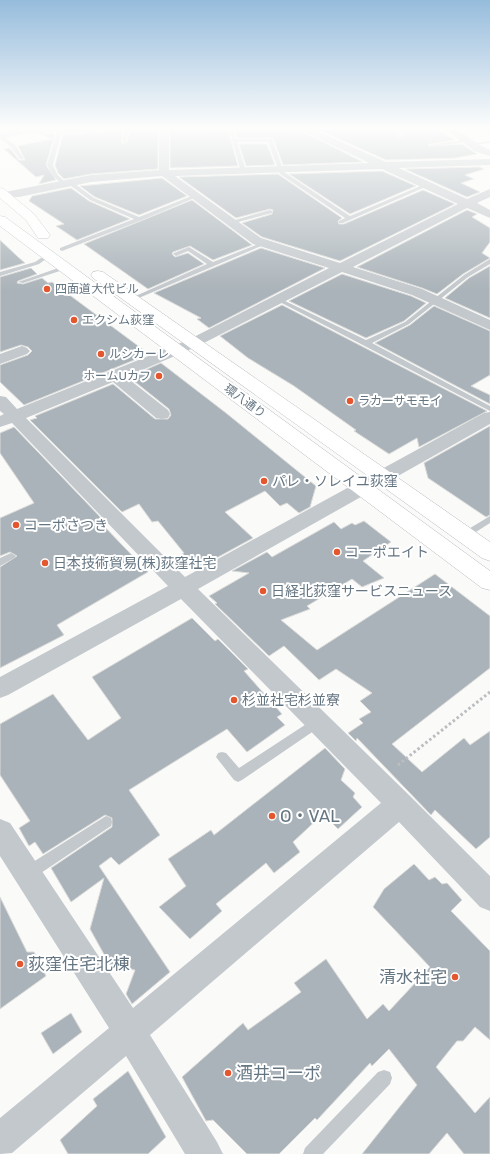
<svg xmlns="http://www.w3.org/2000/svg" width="490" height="1154" viewBox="0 0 490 1154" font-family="Rubik,'Noto Sans JP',sans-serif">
	<rect width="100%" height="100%" fill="#fafaf8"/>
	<path fill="#aab3b9" stroke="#dcdcda" d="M89,129H96V132L123,131L121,142L123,144L127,142L130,130H158V169L91,174L64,179L58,173L55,165L63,134H83Z
		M170,129L228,130L238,166L170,168Z
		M280,129H298L363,162L283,165L273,138H237L235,130L283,131Z
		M317,129H391L399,137L404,135L399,129H436L455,140L429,144L428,146L462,144L477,154L455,158H457L386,160Z
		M40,134H55L46,165L56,180L39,184L44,175L36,177L4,149L10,148L19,160H25L18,146L52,139Z
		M239,144H267L275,165L246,166Z
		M479,167L484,169L465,175L474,179L461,183L480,192L467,197L405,169Z
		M382,171L416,186L350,214L289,174Z
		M278,174L342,218L338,221L339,224H344L423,190L455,204L340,261L262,237L242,223L272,214L273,210L270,209L236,218L179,177Z
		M162,178L187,196L139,215L95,197L80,186Z
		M71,188L89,201L130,219L77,240L56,226L64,224L29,201L32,196Z
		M192,200L252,245L213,260L190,246L173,252L172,254L175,257L188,253L204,264L148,289L84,244Z
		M467,210L477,214L472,217L490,228V242L482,253L490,258L463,274L437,294L422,288L357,267Z
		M0,240L17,256L25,263L0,270Z
		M261,248L325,268L209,328L197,319L201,318L154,293Z
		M490,266V318L445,298L469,278Z
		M31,268L37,274L18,281L17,283L23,284L42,278L48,283L52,282L149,354L24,405L0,382V365L28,355L32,351L28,347L21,345L0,352V277Z
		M342,274L411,296L426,303L404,321L366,338L289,301Z
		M282,305L487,411L419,447L417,438L389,454L354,431L356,430L294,386L248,358L220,336Z
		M434,306L490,331V375L471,386L490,395V404L375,343L410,325Z
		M161,363L226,413L316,486L310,507L299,513L287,503L280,506L265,491L225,512L253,538L198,568L177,567L170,560L184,553L158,521L152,522L139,504L122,512L30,420L37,418L35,416L113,384L155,419H168L171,415L169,409L129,377Z
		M490,426V515L486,517L428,478L424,463Z
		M14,427L104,521L101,523L148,572L57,625L64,635L0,668V567L17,556L10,552L0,556V518L34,503L0,453V433Z
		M364,521L391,542L363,561L384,578L362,587L352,579L307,606L310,609L281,620L317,650L435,574L490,616V668L392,744L422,772L464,738L470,745L490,731V837L476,849L435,810L431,815L357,738L356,741L348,733L363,723L359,719L371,712L360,701L372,693L336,669L319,680L284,646L269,656L215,604L217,603L209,596L249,573L232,571L267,552L272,557L334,522L341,529L352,523L355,525Z
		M192,618L215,641L218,639L248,669L244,671L282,714L277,717L285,725L247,752L227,729L129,790L160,835L119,865L111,857L99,866L170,972L132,1004L126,994L135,970L111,967L90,929L104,878L71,902L51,868L112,827V818L105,815L43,854L35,842L29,846L19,828L30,821L0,775V724L53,694L88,740L121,718L92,677Z
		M325,748L345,769L341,780L355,793L353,797L362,807L338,829L323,814L293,842L300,852L274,873L266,863L216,904L222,911L190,939L159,907L186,886L168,859L211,830L214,835Z
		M414,864L429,880L435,877L442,884L447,883L462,900L451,911L490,951V1040L475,1027L463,1041H457L436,1067L475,1113L490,1097V1154H464L447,1133L429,1154H362L417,1085L389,1049L372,1066L370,1063L317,1120L315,1118L279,1154H247L213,1120L206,1121L182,1077L243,1023L248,1030L301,992L294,983L326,959L367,1019L383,1004L389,1011L430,967L373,907L384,889Z
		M0,897L27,952H34L46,976L0,1009Z
		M71,1013L82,1032L53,1054L41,1033Z
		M128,1071L166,1137L148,1154H68L60,1140L97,1106L93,1099Z"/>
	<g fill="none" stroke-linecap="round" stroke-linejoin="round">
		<g stroke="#b5babe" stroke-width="1">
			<path id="primary" d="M0,188L4,189L34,214L50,235L48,238H38L26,220L0,198Z
				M0,216L5,217L490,571V590L482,588L0,226Z
				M98,271L103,272L490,542V561L482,558L93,278L91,275L93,272Z"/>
		</g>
		<path stroke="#bbbfc2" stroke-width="3" stroke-dasharray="2.5 2.5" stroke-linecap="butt" d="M398,765L490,692"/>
		<path fill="#c3c8cc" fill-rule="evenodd" d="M58,129L62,130L53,165L57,174L66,183L63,185L53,176L47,165Z
			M125,129H129L126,142L124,143L122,142Z
			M229,129H233L236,139H272L284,172L350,216L425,184L430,185L343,223H339V221L345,218L280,174L268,142H237L246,171L241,172Z
			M392,129H397L403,135L399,136Z
			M0,135L15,145L24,159H20L11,147L0,138Z
			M466,140L468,142L431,146L429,145Z
			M490,141V143L470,145L468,144Z
			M67,181H71L94,198L139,217L194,195L199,196L142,220L62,251L60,250V248L134,219L90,200L67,183Z
			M270,210L272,211V213L231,224L228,222Z
			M261,243L266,244L134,300L129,299L207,264L188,251L176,256L173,254L174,253L189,247L213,262Z
			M47,254L50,256L49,257L39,264L0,276V272L35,262Z
			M490,259V264L468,277L409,324L372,343L490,406V411L276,300L281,299L366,340L405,322L464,275Z
			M64,266L67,268L66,269L23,283L18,282Z
			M490,516V523L468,537H462L460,535L462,533Z
			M11,553L16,556L14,558L0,566V558Z
			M317,717L321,718L323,722L321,726L242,780L238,782L234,780L216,757L218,753L222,752L226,753L239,768Z
			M106,816L111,818L112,822L111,826L32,879L27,881L22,879L20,874L22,869Z
			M384,1070L390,1072L392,1078L390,1084L323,1154H303L305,1148L378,1072Z"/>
		<path fill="#c3c8cc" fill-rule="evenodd" d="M16,129H88L83,132L26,133L0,139V133Z
			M159,129H169V170L369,163L299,129H313L386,162L490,159V165L399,168L467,199L490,189V197L477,203L490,210V218L467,208L353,267L422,289L490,320V330L412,295L342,272L198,346L126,377L168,410L170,414L168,418L162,419L156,418L113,382L26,418L185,577L484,413L490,412V424L198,589L409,795L490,876V911L480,907L399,822L150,1035L217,1142L223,1154H185L126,1056L12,1153L0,1154V1118L109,1028L0,856V819L10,823L133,1008L381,803L181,599L8,695L0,698V677L168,586L12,423L0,427V416L4,414L0,411V396L6,397L17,409L188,340L329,268L253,244L162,176L91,182L19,197H0V193L91,175L159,170ZM382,169L458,204L340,263L261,238L175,176Z
			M445,129C465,129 472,143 490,150V156L474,151Z
			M22,346L27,348L30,351L27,354L0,364V354Z"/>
		<use href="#primary" fill="#fff" fill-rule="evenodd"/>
	</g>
	<linearGradient id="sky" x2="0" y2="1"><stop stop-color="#96bcdc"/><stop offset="0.44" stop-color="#fdfdfc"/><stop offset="1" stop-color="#fdfdfc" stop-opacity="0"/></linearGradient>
	<rect width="490" height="291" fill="url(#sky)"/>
	<g fill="#e4572e" stroke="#fff" stroke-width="1.5">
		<circle cx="47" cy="289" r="4"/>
		<circle cx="74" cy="320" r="4"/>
		<circle cx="101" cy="354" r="4"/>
		<circle cx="159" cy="376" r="4"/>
		<circle cx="350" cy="401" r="4"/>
		<circle cx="264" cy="481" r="4"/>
		<circle cx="16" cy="525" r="4"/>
		<circle cx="337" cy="552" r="4"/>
		<circle cx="45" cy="563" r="4"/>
		<circle cx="263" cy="591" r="4"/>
		<circle cx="234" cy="700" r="4"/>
		<circle cx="272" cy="816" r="4"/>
		<circle cx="20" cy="964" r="4"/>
		<circle cx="455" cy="977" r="4"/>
		<circle cx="228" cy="1073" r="4"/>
	</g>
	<g text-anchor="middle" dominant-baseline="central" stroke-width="4" stroke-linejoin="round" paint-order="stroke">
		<g font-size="12" fill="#657683" stroke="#fff" text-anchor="start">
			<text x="55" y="289">四面道大代ビル</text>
			<text x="82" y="320">エクシム荻窪</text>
			<text x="109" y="354">ルシカーレ</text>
			<text x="151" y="376" text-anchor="end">ホームUカフ</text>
			<text x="358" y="401">ラカーサモモイ</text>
		</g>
		<g font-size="12" fill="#657683" stroke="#fff">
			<text transform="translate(245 401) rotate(36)">環八通り</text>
		</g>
		<g font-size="14" fill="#657683" stroke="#fff" text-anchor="start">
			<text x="272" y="481">パレ・ソレイユ荻窪</text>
			<text x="24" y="525">コーポさつき</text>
			<text x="345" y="552">コーポエイト</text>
			<text x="53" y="563">日本技術貿易(株)荻窪社宅</text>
			<text x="271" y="591">日経北荻窪サービスニュース</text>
			<text x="242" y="700">杉並社宅杉並寮</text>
		</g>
		<g font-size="17" fill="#657683" stroke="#fff" text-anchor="start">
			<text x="280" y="816">O・VAL</text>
			<text x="28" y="964">荻窪住宅北棟</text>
			<text x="447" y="977" text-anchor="end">清水社宅</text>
			<text x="236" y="1073">酒井コーポ</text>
		</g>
	</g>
</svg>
